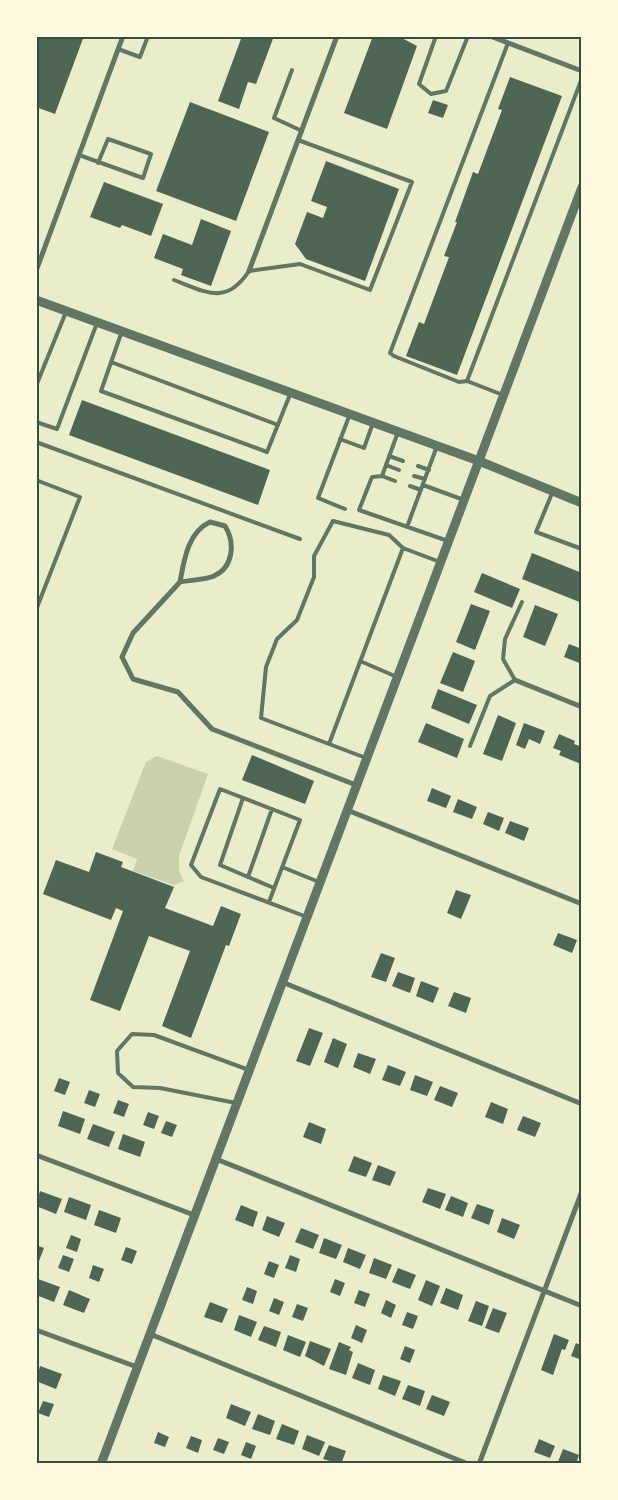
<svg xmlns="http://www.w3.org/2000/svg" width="618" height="1500" viewBox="0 0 618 1500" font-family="Georgia,serif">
	<rect width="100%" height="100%" fill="#e9edc9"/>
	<path fill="#cad2ad" d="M157,756L208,774L179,856V871L184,881L174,885L133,871L137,859L112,849L146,762Z"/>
	<path fill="#4f6655" d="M36,36H84L55,114L36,107Z
		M242,36H274L256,84L248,82L239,109L218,101Z
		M373,36H398L417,46L387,129L344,113Z
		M510,77L562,96L457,375L406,356L419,322L424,324L449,257L444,256L457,222H455L473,172L478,174L502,110L498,109Z
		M433,100L448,105L443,118L428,113Z
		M190,102L269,132L236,221L156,191Z
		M326,161L399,189L365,281L306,259L295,244L307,212L323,218L327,207L311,201Z
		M104,182L163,204L151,236L122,225L120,228L90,217Z
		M201,219L231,231L211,286L181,275L183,269L154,258L163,234L192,245Z
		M82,400L270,470L258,505L69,435Z
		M532,553L582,573V603L522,579Z
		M482,573L520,589L512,608L474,592Z
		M471,604L490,611L475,650L456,642Z
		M535,605L558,614L545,646L523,637Z
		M569,644L582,649V664L564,657Z
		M453,652L475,661L463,692L440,683Z
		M438,689L477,705L469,724L431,708Z
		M498,715L516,723L502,761L483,754Z
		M426,723L464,739L457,758L418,742Z
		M524,723L545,731L540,744L529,739L525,749L516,745Z
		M559,734L575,741L574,744L582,747L581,764L559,755L561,751L553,748Z
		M252,755L314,781L305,804L242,780Z
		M432,788L451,796L446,808L427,801Z
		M458,799L477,807L472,819L453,812Z
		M488,812L504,818L499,831L483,824Z
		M510,821L529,828L524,841L505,833Z
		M96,852L123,862L121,867L174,887L165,908L213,926L221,906L241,914L229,946L226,945L191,1038L162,1026L190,951L149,936L120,1011L90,1000L123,911L116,908L111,920L43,894L56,860L89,872Z
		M456,890L471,895L461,919L447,913Z
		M558,933L577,940L572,953L553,945Z
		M381,953L395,958L386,982L371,977Z
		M398,972L415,978L410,993L392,986Z
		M421,981L439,988L433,1003L416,996Z
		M454,992L471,998L466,1013L448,1006Z
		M309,1028L323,1033L310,1066L296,1061Z
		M333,1038L347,1044L338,1068L324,1062Z
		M358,1053L376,1059L370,1074L353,1067Z
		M388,1065L406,1072L400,1086L382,1080Z
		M415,1075L433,1082L427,1096L410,1090Z
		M59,1078L70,1082L65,1095L54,1091Z
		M440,1086L458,1093L452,1107L434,1100Z
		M89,1090L100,1094L95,1107L84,1103Z
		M118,1100L129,1104L124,1117L113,1113Z
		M491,1102L508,1109L503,1124L485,1117Z
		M63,1111L85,1119L80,1134L58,1126Z
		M148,1112L159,1116L154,1129L143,1125Z
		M523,1116L541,1123L535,1137L517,1130Z
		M166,1121L177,1125L172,1137L161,1133Z
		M309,1122L326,1129L321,1144L303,1137Z
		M93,1124L115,1132L109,1147L87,1139Z
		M123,1134L145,1142L140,1157L118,1149Z
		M354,1156L372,1163L366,1177L348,1171Z
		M378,1165L396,1172L390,1186L372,1180Z
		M428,1188L446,1194L440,1209L422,1202Z
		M40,1191L62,1199L56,1214L36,1206Z
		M451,1196L468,1203L463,1217L445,1210Z
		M69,1197L91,1205L86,1220L64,1212Z
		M477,1204L494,1210L489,1225L471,1218Z
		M241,1205L258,1212L253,1227L235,1220Z
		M99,1210L121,1218L116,1233L94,1225Z
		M267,1216L285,1223L279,1237L262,1230Z
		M502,1218L520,1225L514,1239L497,1232Z
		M301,1228L319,1235L313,1249L295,1242Z
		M71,1235L81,1239L77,1252L66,1248Z
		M324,1238L342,1245L336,1259L319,1253Z
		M36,1245L44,1248L39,1261L36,1260Z
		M126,1247L137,1251L132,1264L121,1260Z
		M348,1248L366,1255L360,1269L343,1262Z
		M63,1255L74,1259L69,1272L58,1268Z
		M290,1255L300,1259L296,1272L285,1268Z
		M374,1258L392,1265L386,1279L369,1273Z
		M269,1261L279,1265L274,1278L264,1274Z
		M93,1265L104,1269L99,1282L89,1278Z
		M398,1268L416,1275L410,1289L392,1282Z
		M38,1279L60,1287L54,1302L36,1295Z
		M335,1279L345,1283L340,1296L330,1292Z
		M426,1280L440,1286L432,1306L418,1300Z
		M247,1287L257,1291L253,1304L242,1300Z
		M446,1288L463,1295L458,1310L440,1303Z
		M69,1290L90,1299L84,1313L63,1305Z
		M359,1290L370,1294L365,1307L354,1303Z
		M274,1298L284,1302L279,1315L269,1311Z
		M386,1300L396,1305L391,1318L381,1313Z
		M476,1301L489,1306L482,1326L468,1321Z
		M210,1302L228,1309L222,1323L204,1317Z
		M297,1304L308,1308L303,1321L292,1317Z
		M493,1308L507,1313L499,1333L485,1328Z
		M407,1312L418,1316L413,1329L402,1325Z
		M239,1315L257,1322L251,1337L234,1330Z
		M356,1325L367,1330L362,1343L351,1338Z
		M264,1326L281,1332L276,1347L258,1340Z
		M554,1334L569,1340L565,1350L562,1349L553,1375L541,1370Z
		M288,1335L306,1342L300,1357L283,1350Z
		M310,1341L331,1349L324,1366L305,1356Z
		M339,1342L351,1347L349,1350L353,1352L346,1375L329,1369Z
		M576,1343L582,1346V1360L571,1356Z
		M405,1346L415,1350L410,1363L400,1359Z
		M358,1363L375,1370L370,1385L352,1378Z
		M40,1366L62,1374L56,1389L36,1381Z
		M383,1375L401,1381L395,1396L378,1389Z
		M408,1385L425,1391L420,1406L402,1399Z
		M432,1395L450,1402L444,1416L426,1409Z
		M43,1401L54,1404L49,1417L38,1413Z
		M231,1404L251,1412L245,1426L226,1418Z
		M258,1414L275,1421L270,1435L252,1429Z
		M282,1424L299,1431L294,1445L276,1439Z
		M158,1432L169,1437L165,1447L154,1443Z
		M307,1435L325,1442L319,1456L302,1449Z
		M191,1436L202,1440L198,1453L186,1448Z
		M218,1438L229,1442L224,1454L213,1450Z
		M539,1439L555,1446L550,1458L534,1452Z
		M246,1442L256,1446L251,1459L241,1455Z
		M329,1445L346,1451L341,1464L323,1459Z
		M563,1449L579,1455L576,1464L558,1462Z"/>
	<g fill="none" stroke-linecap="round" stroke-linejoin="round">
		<path stroke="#617663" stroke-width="4" d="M436,36L419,84L431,94L446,91L468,36
			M118,49L140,57L148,36
			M292,70L274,118L302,131
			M79,155L143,178L151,154L108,139L98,163
			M174,280C206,292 226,306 249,271L300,264L370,290L412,182L298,140
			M122,331L101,391L267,452L291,392
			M111,362L278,425
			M467,381L582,78
			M36,386L66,312
			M503,395L467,381L459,382L394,356L390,353L508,43
			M36,422L57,429L97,323
			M398,432L382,476L372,477L359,510L448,541
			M340,439L364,448L373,423
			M36,442L300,539
			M389,456L403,461
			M386,465L399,470
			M418,466L429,470
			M382,476L395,481
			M414,476L425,479
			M36,480L80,497L36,610
			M423,485L464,500
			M410,486L421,490
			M553,491L536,532L582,549
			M345,509L318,498L350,414
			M407,527L437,446
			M360,661L397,677
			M329,744L261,718L266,667L277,639L297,620L314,577V556L333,521L389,535L403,548
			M470,746L490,696L515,680L503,659L505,639L522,602
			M366,758L329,744L403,548L440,562
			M243,798L220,865L274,888
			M282,867L319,882
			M248,877L272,809
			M269,902L300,820L220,789L191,865L201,877L307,917
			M236,1103L160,1088L133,1087L118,1073L117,1051L132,1034L154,1035L249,1070"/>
		<path stroke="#617663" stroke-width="5" d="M490,36L582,71
			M36,271L123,36
			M249,271L337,36
			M210,522L225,526C235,542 234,567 214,576C205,580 190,580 180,582C184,560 188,532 210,522Z
			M180,582L133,633L122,657L133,679L178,692L212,729L356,785
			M515,680L582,707
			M347,810L582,904
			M282,982L582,1104
			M36,1155L194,1215
			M216,1159L582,1306
			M36,1330L137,1367
			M150,1334L468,1464
			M479,1464L582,1191"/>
		<path stroke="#617663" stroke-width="9" d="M36,300L479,461L582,503
			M101,1464L582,187"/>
	</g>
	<rect width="618" height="1500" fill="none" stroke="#fefae0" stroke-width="75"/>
	<rect x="38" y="38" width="542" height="1424" fill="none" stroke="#344e41" stroke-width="2"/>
</svg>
